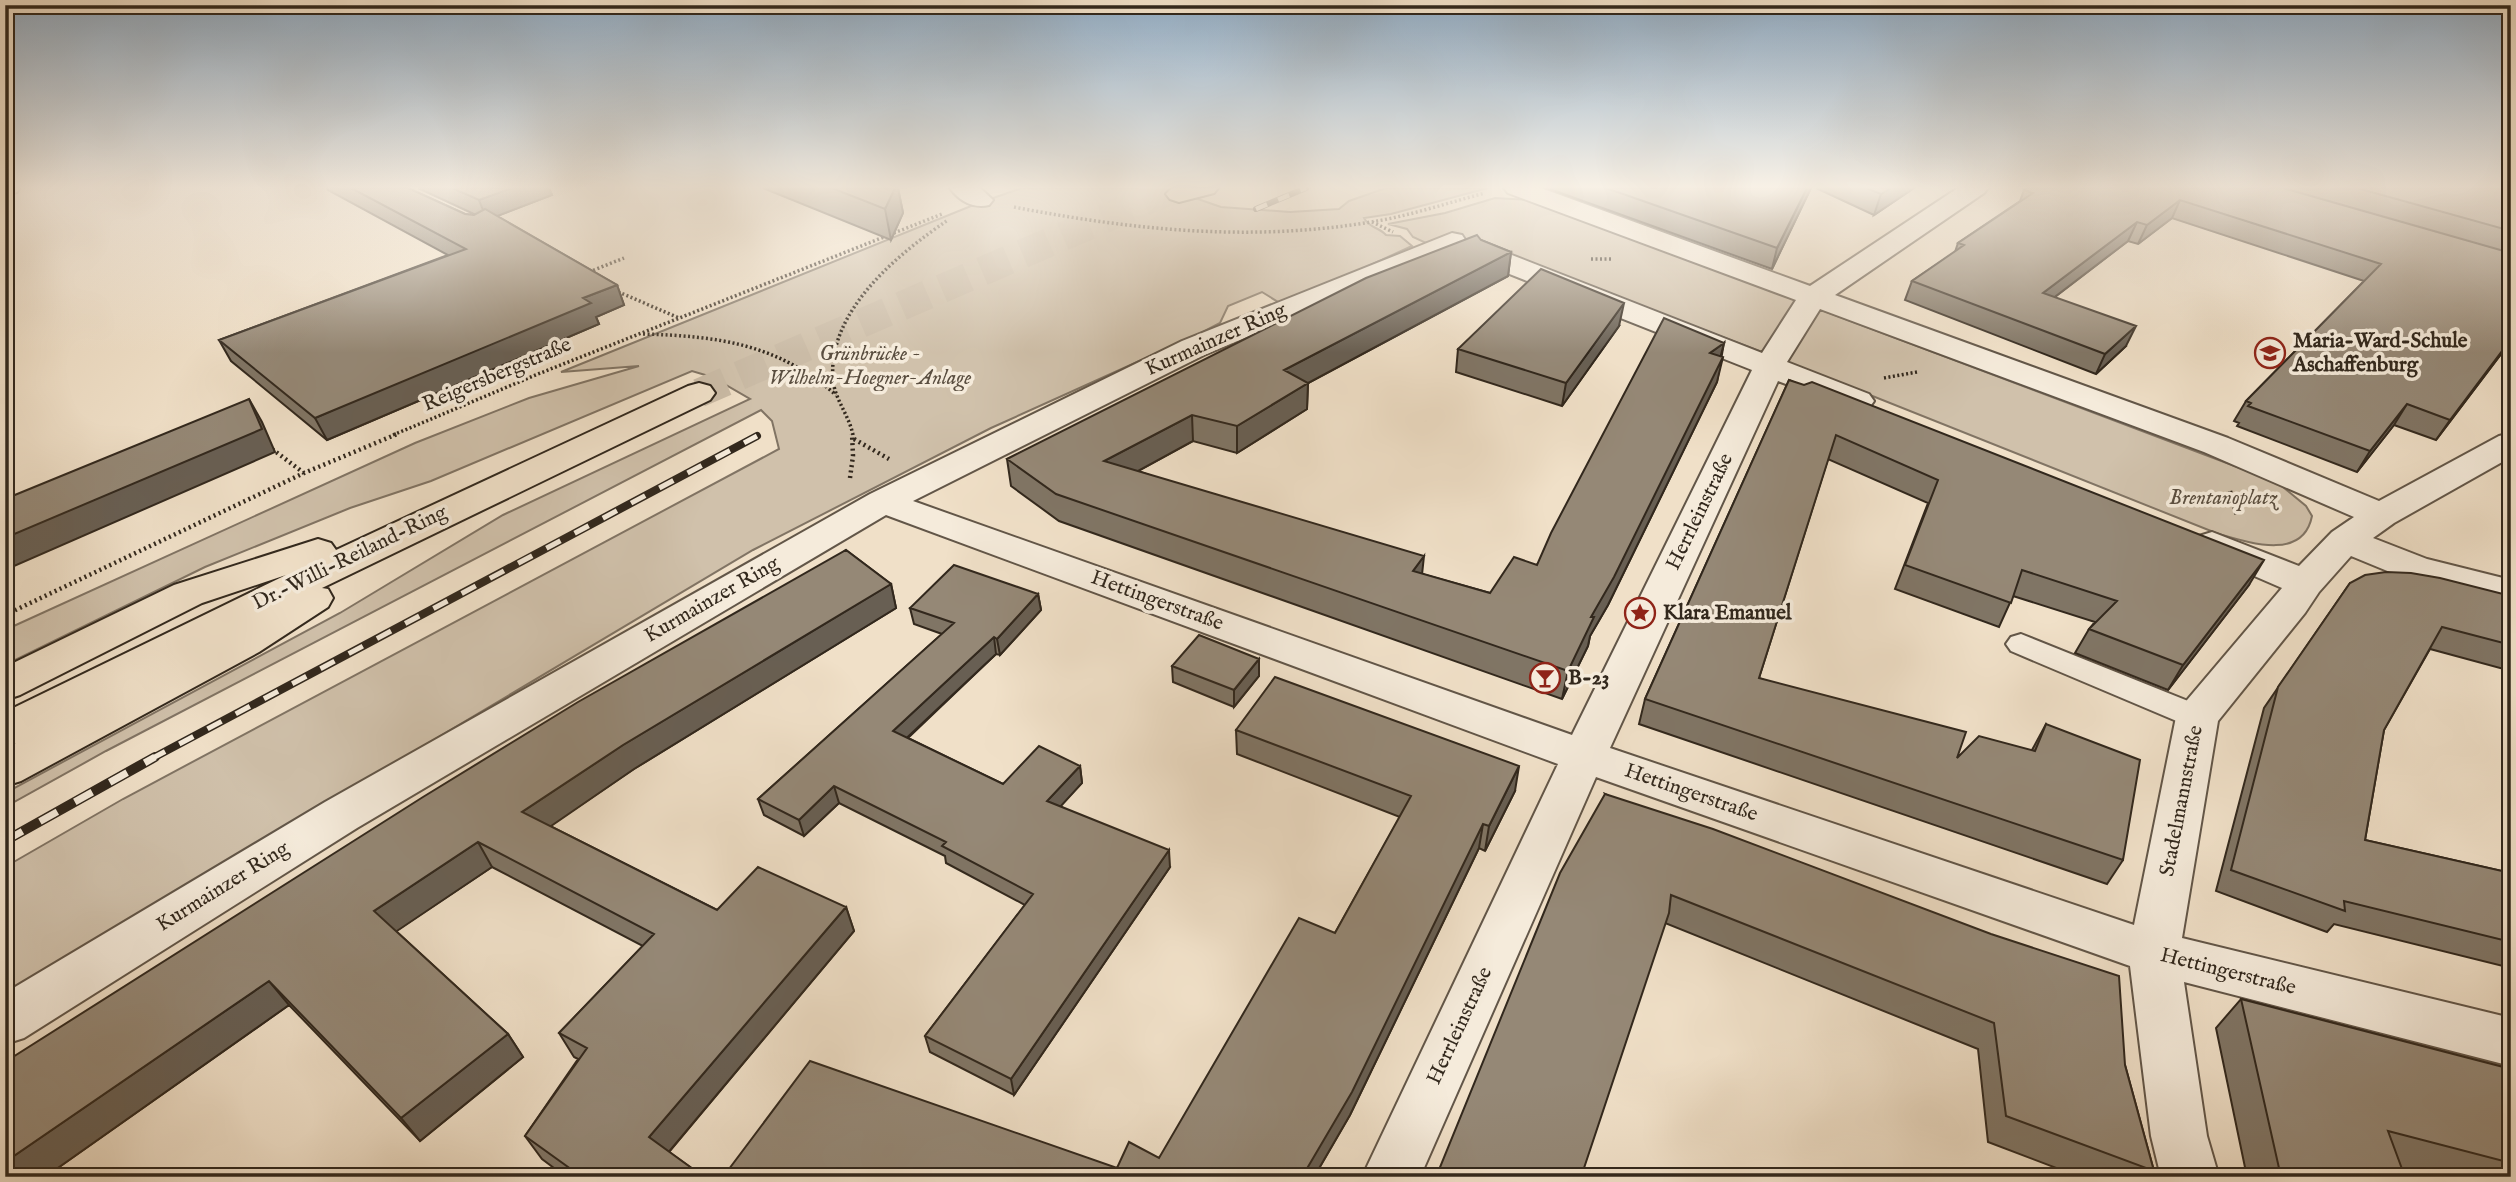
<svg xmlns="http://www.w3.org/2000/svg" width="2516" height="1182" viewBox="0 0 2516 1182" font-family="'IM FELL English',serif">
	<rect width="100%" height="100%" fill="#f0e0c8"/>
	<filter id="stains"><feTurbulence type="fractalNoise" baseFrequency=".00286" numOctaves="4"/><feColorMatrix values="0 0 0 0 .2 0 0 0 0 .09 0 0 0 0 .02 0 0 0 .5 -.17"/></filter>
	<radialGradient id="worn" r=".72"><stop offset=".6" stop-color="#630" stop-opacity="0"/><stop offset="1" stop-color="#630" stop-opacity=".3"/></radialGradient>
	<path fill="#d0c1ab" stroke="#817464" stroke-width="2" d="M1022,188H1166L1221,207L1290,212L1339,209L1349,201L1386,188H1488L1391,214L1364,218C1369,228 1379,227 1386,235L1400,236L1412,246L1283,305L1262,292L1228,306L1220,323L1197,335L991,428L753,550L5,995V867L123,799L779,449L772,421L761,410L106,751L5,807V793L340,613L503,515L750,399L712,377L692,371L431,481L350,508L205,567L5,665V630L415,443L529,398L639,366L561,372L976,204Z
		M1495,198L1530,200L2277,482L2306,506L2312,516C2303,562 2247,542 2216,533L1762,352L1451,234L1426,243L1413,237L1407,229L1388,224L1445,213Z"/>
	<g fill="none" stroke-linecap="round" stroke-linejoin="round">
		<path stroke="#cabba6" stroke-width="29" stroke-dasharray="29 15" stroke-linecap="butt" d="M699,393L1171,190"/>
		<g stroke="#625648" stroke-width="4">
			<path id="service" d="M5,188H19L17,192L5,195Z
				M2021,634L2208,709L2212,717L2208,725L2197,728L2186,725L2011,651L2006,644L2011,637Z"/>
		</g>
		<g stroke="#625648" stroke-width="4">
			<path id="minor" d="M950,188H980L993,200L989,205C974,209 959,201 950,188Z
				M1504,188H1541L1810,286L1958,188H1988L1984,193L1835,295L2228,438L2379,501L2499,436L2511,433V457L2394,523L2373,538L2427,559L2511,580V606L2402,577L2351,556L2319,592L2305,613L2218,721L2182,938L2511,1018V1066L2184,982L2207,1136L2219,1177H2161L2151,1136L2130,966L1596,777L1420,1177H1362L1558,764L886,515L357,828L24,1038L5,1044V993L325,802L870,494L1182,341L1452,233L1462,235L1466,241L1462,247L1204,355L913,501L1572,735L1752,370L1479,262L1475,256L1479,250L1489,248L1499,250L1762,353L1796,300L1508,193ZM1820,309L2204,452L2354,517L2332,532L2299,566L2212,532L2199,536L2194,544L2199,552L2282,588L2182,706L2176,717L2134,925L1610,748L1778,381L1858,411L1869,408L1874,401L1869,394L1787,362Z"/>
		</g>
		<g stroke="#32281d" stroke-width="4">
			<path id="trunk" d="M1172,188H1218L1214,193L1179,202L1170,199L1166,194Z
				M699,383L710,386L715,393L710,400L322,588L328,589L333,598L328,607L259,652L21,781L5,786V749L16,743L5,747V712L286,575L202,603L20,695L5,700V667L174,585L318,539L331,543L336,550L688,386Z"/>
		</g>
		<path stroke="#32281d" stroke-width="3.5" stroke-dasharray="2 2.5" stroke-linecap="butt" d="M1014,207C1132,230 1251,242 1371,222C1409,216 1447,203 1485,193
			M1372,222L1393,232
			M1591,259H1611
			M589,272L624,258
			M614,290L679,318
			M643,334C718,336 778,344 836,395
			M1884,378L1917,372
			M393,435L538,374L942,214
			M853,435C849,415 835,400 833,380C827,311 898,254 948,220"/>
		<path stroke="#32281d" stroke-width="4.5" stroke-dasharray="2 3.5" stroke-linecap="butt" d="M854,439L889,459
			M272,449L304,473
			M850,478L853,456L852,434
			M2230,491L2237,516
			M5,615L304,473L397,434"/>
		<use href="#service" fill="#f5ebdb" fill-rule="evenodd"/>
		<use href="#minor" fill="#f5ebdb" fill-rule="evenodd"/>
		<use href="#trunk" fill="#f0e0c8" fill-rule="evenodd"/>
		<g stroke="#32281d" stroke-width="6">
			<path id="rail-far2" d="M1256,209L1306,188"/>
		</g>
		<g stroke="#32281d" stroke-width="8">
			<path id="rail-far1" d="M151,759L757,436"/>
		</g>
		<g stroke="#32281d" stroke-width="10">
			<path id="rail" d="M5,841L155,757"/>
		</g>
		<use href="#rail-far2" stroke="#f5ebdb" stroke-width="4.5" stroke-dasharray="12" stroke-linecap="butt"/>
		<use href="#rail-far1" stroke="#f5ebdb" stroke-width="5" stroke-dasharray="16" stroke-linecap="butt"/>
		<use href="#rail" stroke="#f5ebdb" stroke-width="7" stroke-dasharray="20" stroke-linecap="butt"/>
	</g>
	<path fill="#807565" stroke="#32281d" stroke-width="2" d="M327,188H408L465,214L474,215H476L418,188H549L552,195L497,216L617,285L624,305L596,317L599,324L327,440L231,361L219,340L448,255L328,190Z
		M763,188H898L903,213L891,240Z
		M1547,188H1811L1772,269Z
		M1816,188H1914L1874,215Z
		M2284,188H2511V341L2436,440L2394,425L2357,472L2237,426L2239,423L2234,421L2246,401L2364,281L2172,218L2138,244L2128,241L2055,297L2126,346L2096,374L1905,300L1912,281L1955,252L1958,243L2020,201L2024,190Z
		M1481,240L1511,252L1508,276L1308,383L1307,409L1237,453L1193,441L1138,471L1422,574L1490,593L1537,565L1724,343L1717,382L1608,605L1590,636L1588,646L1562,699L1059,521L1011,486L1007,459Z
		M1619,326L1562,406L1456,372L1458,349Z
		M1789,380L2249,585L2168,690L2075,653L2089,629L2095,622L2013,596L1999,627L1895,589L1928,503L1828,459L1759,678L1957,758L2032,750L2046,724L2123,860L2107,884L1639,724L1645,699Z
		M846,550L891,584L896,608L634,769L550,826L717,910L846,907L854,931L669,1152L704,1177H566L542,1159L525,1136L578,1059L574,1057L559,1033L643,946L492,867L396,931L508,1034L523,1057L420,1141L289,1005L45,1177H5Z
		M2350,583L2511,596V671L2430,649L2384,730L2365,840L2511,873V968L2334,924L2327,932L2216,891L2264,708Z
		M1038,594L1041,610L1000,655L996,654L908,738L1003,784L1080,766L1082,783L1060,806L1170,867L1014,1095L930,1052L925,1036L1025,905L946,863L945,856L839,803L804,836L764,815L758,799L942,634L914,624L910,608Z
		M1259,659V676L1234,707L1173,682L1172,666Z
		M1236,730L1515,791L1485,851L1479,848L1350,1115L1314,1177H723L1117,1168L1159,1158L1335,933L1400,817L1237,754Z
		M1605,794L2125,1065L2154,1171L2149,1177H2080L1988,1142L1978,1049L1665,923Z
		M2241,999L2511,1069V1177H2424L2403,1171L2405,1177H2247L2216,1028Z"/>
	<path fill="#685f53" stroke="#32281d" stroke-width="2" d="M512,188H549L552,195L487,220L479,200Z
		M895,188H898L903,213L891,240L885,209Z
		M1807,188H1811L1772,269L1777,248Z
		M1891,188H1914L1874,215L1881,194Z
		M2180,200L2172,218L2138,244L2147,225Z
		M2137,222L2128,241L2035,312L2043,293Z
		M1511,252L1508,276L1284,396V370Z
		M617,285L624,305L596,317L599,324L327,440L315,418L583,298Z
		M1624,303L1619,326L1562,406L1566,383Z
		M2136,326L2126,346L2096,374L2105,354Z
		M2511,339V341L2436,440L2450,420Z
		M1724,343L1718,367L1723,357L1717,382L1608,605L1590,636L1588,646L1562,699L1568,671L1591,617L1710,353Z
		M1308,383L1307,409L1237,453V426Z
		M249,399L262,422L275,452L5,570V538Z
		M2407,404L2394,425L2357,472L2370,451Z
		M1192,415L1193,441L1107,488L1104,461Z
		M1424,556L1421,584L1413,571Z
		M2264,560L2249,585L2168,690L2183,665Z
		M891,584L896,608L634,769L535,837L522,812L623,745Z
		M1038,594L1041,610L1000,655L997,639Z
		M994,637L996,654L897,747L893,731Z
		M1259,659V676L1234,707V690Z
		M1080,766L1082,783L1050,818L1047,801Z
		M1519,766L1515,791L1485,851L1489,826Z
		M834,786L839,803L804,836L799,820Z
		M1483,824L1479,848L1350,1115L1314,1177H1302Z
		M478,842L492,867L391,935L374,911Z
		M1169,850L1170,867L1014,1095L1011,1079Z
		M846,907L854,931L662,1160L649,1137Z
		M269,981L289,1005L45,1177H5V1162Z
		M508,1034L523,1057L420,1141L401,1118Z"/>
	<path fill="#958876" stroke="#32281d" stroke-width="2" d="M351,188H408L465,214L474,215L485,209L617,285L583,298L591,303L315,418L219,340L466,249Z
		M452,188H512L479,200Z
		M832,188H895L885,209Z
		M1606,188H1807L1777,248Z
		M1866,188H1891L1881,194Z
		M2027,188H2283L2511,253V339L2450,420L2407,404L2370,451L2248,406L2251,403L2246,401L2381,264L2180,200L2147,225L2137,222L2043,293L2136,326L2105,354L1912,281L1964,245L1958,243L2033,193L2024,190Z
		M2357,188H2511V231Z
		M1477,235L1481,240L1511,252L1284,370L1308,383L1237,426L1192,415L1104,461L1424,556L1413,571L1490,593L1514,557L1537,565L1551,533L1664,318L1724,343L1710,353L1723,357L1614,577L1591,617H1594L1568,671L1056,494L1007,459L1366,278Z
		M1541,269L1624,303L1566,383L1458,349Z
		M1789,380L1804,385L1812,382L2264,560L2183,665L2089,629L2117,601L2022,570L2011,603L1905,565L1938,480L1836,435L1759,678L1966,732L1957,758L1979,736L2035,751L2046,724L2140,760L2123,860L1645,699Z
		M249,399L262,429L5,538V499Z
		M846,550L891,584L623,745L522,812L717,910L758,867L846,907L649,1137L704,1177H582L525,1136L587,1048L559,1033L654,934L478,842L374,911L508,1034L401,1118L269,981L5,1162V1062L423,797L578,702Z
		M954,565L1038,594L997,639L994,637L893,731L1003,784L1039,746L1080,766L1047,801L1169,850L1011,1079L925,1036L1033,894L942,846L946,842L834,786L799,820L758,799L954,623L910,608Z
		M2386,572L2411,573L2440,578L2511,596V645L2442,627L2384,730L2365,840L2511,873V942L2344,901L2345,911L2231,870L2278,687L2350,583L2365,575Z
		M1199,635L1259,659L1234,690L1172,666Z
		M1275,677L1519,766L1489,826L1483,824L1352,1092L1302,1177H723L810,1061L1117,1168L1129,1142L1159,1158L1299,918L1335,933L1411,796L1236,730Z
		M1605,794L1713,829L1991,934L2119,976L2125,1065L2154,1171L2006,1116L1994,1023L1671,895L1669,913L1581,1177H1436L1560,873Z
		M2241,999L2511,1069V1163L2388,1131L2405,1177H2281Z"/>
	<linearGradient id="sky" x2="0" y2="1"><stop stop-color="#91acc4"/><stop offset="0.53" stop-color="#f8f1e6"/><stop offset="1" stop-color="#f8f1e6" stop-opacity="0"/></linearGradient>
	<rect width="2516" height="353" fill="url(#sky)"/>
	<defs>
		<g id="school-ring" transform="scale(1.575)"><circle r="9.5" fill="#f5ebdb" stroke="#8f2418" stroke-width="1.5"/><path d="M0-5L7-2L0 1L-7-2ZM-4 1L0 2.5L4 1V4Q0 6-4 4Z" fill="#8f2418"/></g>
		<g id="sight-ring" transform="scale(1.575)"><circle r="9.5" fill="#f5ebdb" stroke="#8f2418" stroke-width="1.5"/><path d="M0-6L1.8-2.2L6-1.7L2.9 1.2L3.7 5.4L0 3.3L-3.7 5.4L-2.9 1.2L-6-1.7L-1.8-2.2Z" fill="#8f2418"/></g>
		<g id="bar-ring" transform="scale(1.575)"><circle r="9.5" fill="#f5ebdb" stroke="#8f2418" stroke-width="1.5"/><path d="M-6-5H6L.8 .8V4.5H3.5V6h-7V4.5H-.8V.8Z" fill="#8f2418"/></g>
	</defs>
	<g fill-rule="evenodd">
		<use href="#school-ring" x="2270" y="353"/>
		<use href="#sight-ring" x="1640" y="613"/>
		<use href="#bar-ring" x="1545" y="678"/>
	</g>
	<g text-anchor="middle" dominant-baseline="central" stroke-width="7" stroke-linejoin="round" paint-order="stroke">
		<g font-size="21" fill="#32281d" stroke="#f5ebdb">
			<text transform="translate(1216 340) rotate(-24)">Kurmainzer Ring</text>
			<text transform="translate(497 375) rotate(-23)">Reigersbergstraße</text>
			<text transform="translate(1700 512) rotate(-64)">Herrleinstraße</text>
			<text transform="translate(350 558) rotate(-26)">Dr.-Willi-Reiland-Ring</text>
			<text transform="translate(712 600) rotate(-30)">Kurmainzer Ring</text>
			<text transform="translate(1157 601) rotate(20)">Hettingerstraße</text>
			<text transform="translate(1691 793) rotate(19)">Hettingerstraße</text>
			<text transform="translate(2182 801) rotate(-79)">Stadelmannstraße</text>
			<text transform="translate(223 887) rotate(-32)">Kurmainzer Ring</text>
			<text transform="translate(2228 972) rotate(14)">Hettingerstraße</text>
			<text transform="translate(1460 1026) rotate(-65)">Herrleinstraße</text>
		</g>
		<g font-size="21" font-weight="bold" fill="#32281d" stroke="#f5ebdb" text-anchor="start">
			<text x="2293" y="341">Maria-Ward-Schule<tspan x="2293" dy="24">Aschaffenburg</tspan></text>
			<text x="1663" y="613">Klara Emanuel</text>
			<text x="1568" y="678">B-23</text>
		</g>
		<g font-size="21" font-style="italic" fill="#5a4e40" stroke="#f5ebdb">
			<text x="870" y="354">Grünbrücke -<tspan x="870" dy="24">Wilhelm-Hoegner-Anlage</tspan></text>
			<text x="2223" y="498">Brentanoplatz</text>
		</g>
	</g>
	<rect width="2516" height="1182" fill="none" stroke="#f0e0c8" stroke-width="28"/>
	<rect x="7" y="7" width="2502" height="1168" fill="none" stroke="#32281d" stroke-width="3.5"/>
	<rect x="14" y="14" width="2488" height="1154" fill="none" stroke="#32281d" stroke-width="2"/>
	<rect width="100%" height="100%" filter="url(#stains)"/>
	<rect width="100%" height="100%" fill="url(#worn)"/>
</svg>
